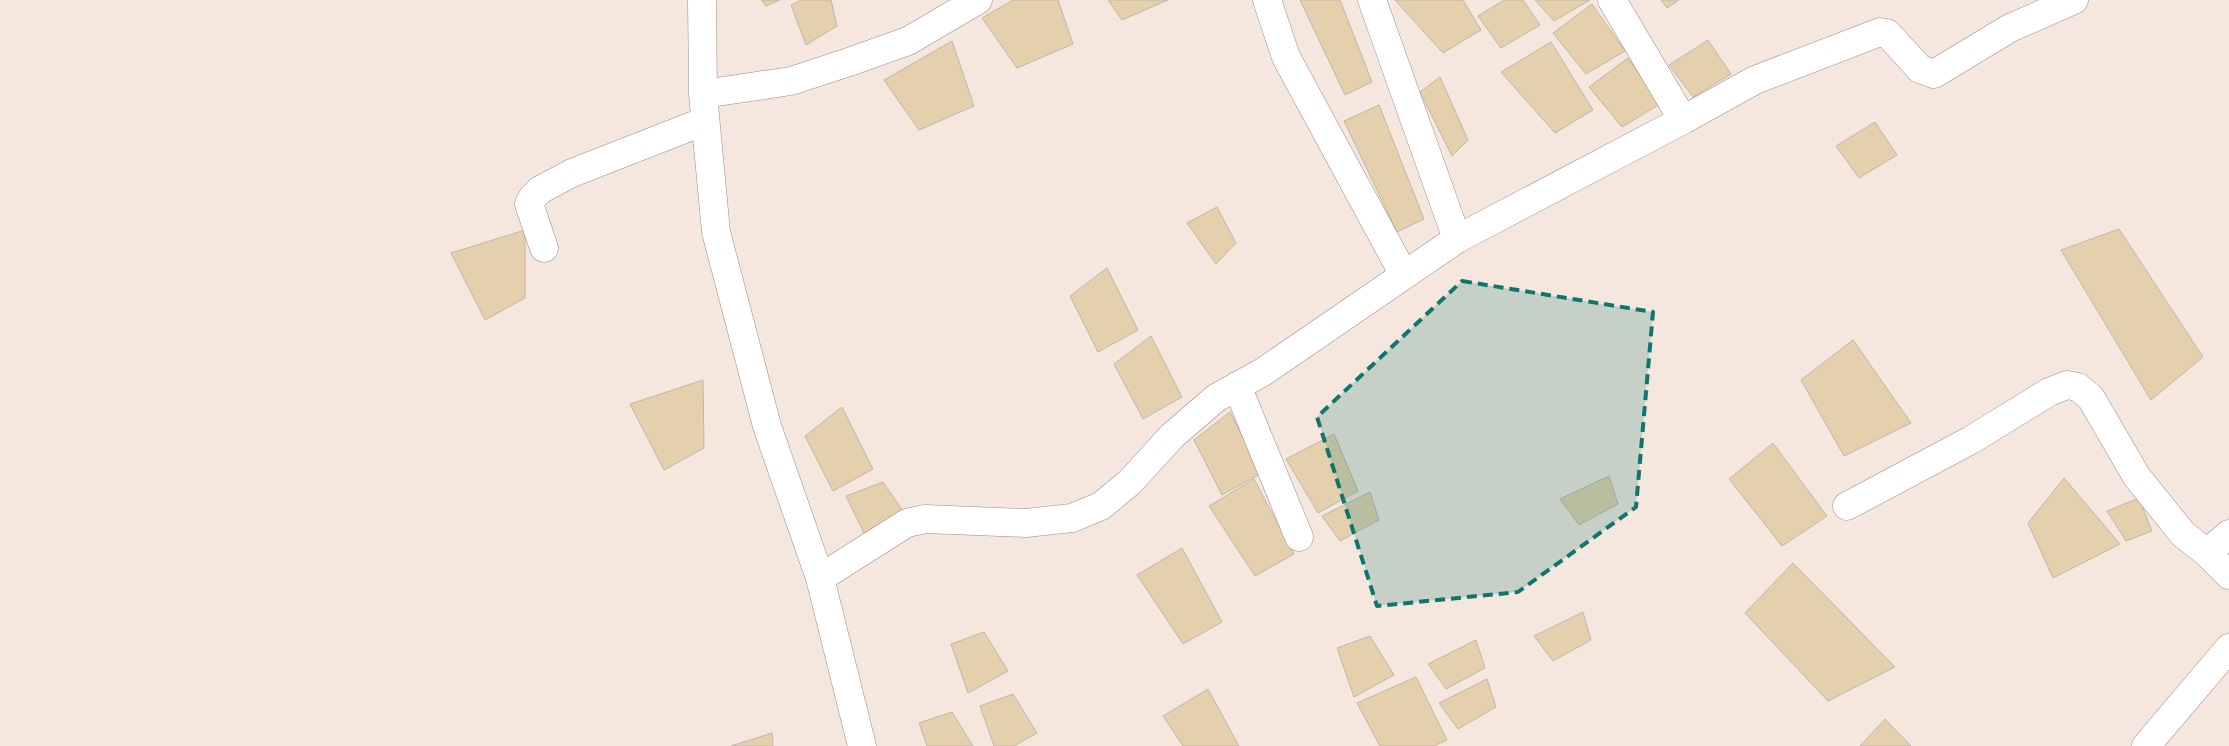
<svg xmlns="http://www.w3.org/2000/svg" width="2229" height="746" viewBox="0 0 2229 746" font-family="Cabin,sans-serif">
	<rect width="100%" height="100%" fill="#f6e7de"/>
	<path fill="#e4d0ad" stroke="#bfb7aa" d="M761,0H780L766,6Z
		M801,0H831L837,26L806,45L791,5Z
		M1013,0H1058L1073,44L1017,68L982,18Z
		M1108,0H1168L1122,20Z
		M1300,0H1340L1372,82L1345,95Z
		M1395,0H1463L1481,30L1443,53Z
		M1504,0H1523L1540,25L1501,48L1478,16Z
		M1535,0H1590L1554,21Z
		M1661,0H1679L1667,8Z
		M1592,4L1625,51L1586,74L1553,33Z
		M1708,40L1731,74L1693,97L1669,65Z
		M952,41L974,106L919,130L884,80Z
		M1551,42L1593,110L1555,133L1501,72Z
		M1628,58L1660,104L1622,127L1589,87Z
		M1440,77L1468,140L1452,156L1420,92Z
		M1379,105L1424,219L1397,232L1344,121Z
		M1875,122L1897,155L1859,178L1836,146Z
		M1217,207L1236,243L1216,264L1187,223Z
		M2119,229L2203,357L2151,400L2061,250Z
		M525,230V298L485,320L451,253Z
		M1107,268L1138,330L1098,352L1070,296Z
		M1151,336L1182,397L1143,419L1114,364Z
		M1853,340L1911,423L1844,456L1801,380Z
		M703,380L704,448L664,470L630,404Z
		M842,407L873,469L833,491L805,436Z
		M1230,412L1262,473L1222,495L1194,440Z
		M1334,434L1358,491L1318,513L1286,459Z
		M1773,443L1827,516L1782,546L1729,479Z
		M1609,476L1618,504L1579,525L1560,499Z
		M2064,478L2120,544L2053,578L2028,523Z
		M1254,479L1294,554L1255,576L1209,506Z
		M883,482L903,511L864,533L846,496Z
		M1370,492L1379,520L1340,541L1322,516Z
		M2139,498L2152,531L2126,541L2107,511Z
		M1182,548L1222,622L1183,644L1137,575Z
		M1793,563L1895,667L1828,701L1745,613Z
		M1583,612L1591,640L1553,661L1534,636Z
		M984,632L1008,671L968,693L951,644Z
		M1370,636L1394,675L1354,697L1337,648Z
		M1476,640L1485,668L1446,689L1428,664Z
		M1416,677L1447,740L1434,746H1380L1357,703Z
		M1487,679L1496,707L1458,729L1439,703Z
		M1208,689L1239,746H1183L1163,716Z
		M1013,694L1037,733L1014,746H994L980,706Z
		M952,712L973,746H927L919,723Z
		M1885,719L1911,746H1860Z
		M772,733L773,746H731Z"/>
	<g fill="none" stroke-linecap="round" stroke-linejoin="round">
		<g stroke="#998c83" stroke-width="29">
			<path id="minor" d="M702,0L703,94L716,232L767,426L820,578L862,746
				M1267,0L1286,57L1404,275
				M1372,0L1457,239
				M1612,0L1683,120
				M703,94L791,81L849,62L908,41L978,0
				M544,248L529,204L533,197L540,190L572,173L705,121
				M1237,386L1299,537
				M1847,506L1971,440L2049,392L2067,385L2078,387L2091,398L2137,477L2183,534L2207,553L2229,534
				M2207,553L2229,575
				M820,578L907,523L925,519L1026,523L1072,518L1101,506L1130,482L1172,436L1216,398L1263,372L1457,239L1683,120L1755,80L1880,32L1887,33L1920,69L1934,74L2010,28L2074,0
				M2146,746L2229,648"/>
		</g>
		<use href="#minor" stroke="#fff" stroke-width="28"/>
	</g>
	<path fill="#0f766e" fill-opacity="0.2" stroke="#0f766e" stroke-width="4" stroke-dasharray="10 6" stroke-linejoin="round" d="M1462,281L1653,312L1636,507L1518,592L1377,606L1317,417Z"/>
</svg>
